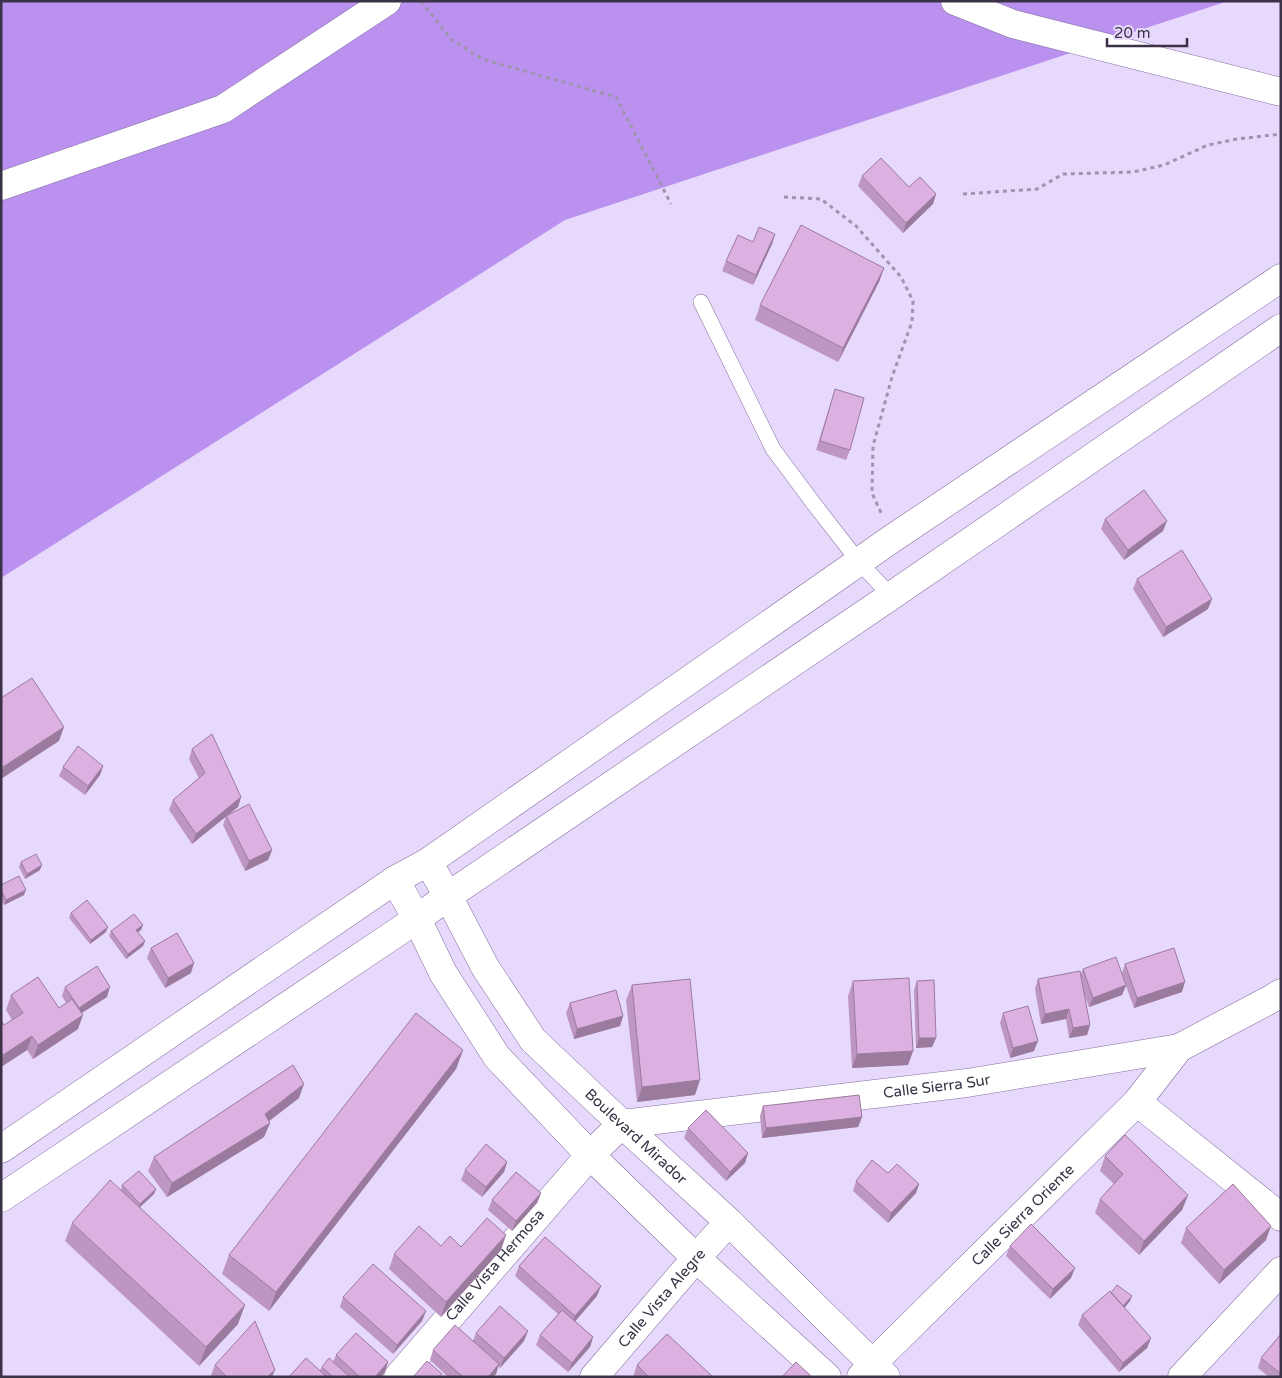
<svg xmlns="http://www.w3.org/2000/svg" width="1282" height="1378" viewBox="0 0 1282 1378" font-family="'Varela Round',sans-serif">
	<rect width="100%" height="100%" fill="#e7d9fb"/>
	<path fill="#bb91ef" d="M1,1H1228L565,220L1,578Z"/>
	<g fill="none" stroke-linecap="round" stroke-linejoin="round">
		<g stroke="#836da0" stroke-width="16">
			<path id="lane" d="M701,302L773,449L814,504L859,562L891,596"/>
		</g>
		<g stroke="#836da0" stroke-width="29">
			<g id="street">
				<path d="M955,1L1013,24L1281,92"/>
				<path d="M1,186L223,109L387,1"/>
				<path id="s1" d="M428,862L448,896L485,967L533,1040L622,1124L729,1222L886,1377"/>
				<path d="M395,880L417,919L443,973L497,1057L590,1155L696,1258L827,1377"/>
				<path d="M1137,1102L1281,1217"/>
				<path id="s2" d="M398,1377L590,1155L622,1124L967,1083L1179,1048L1273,998L1281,993"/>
				<path id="s3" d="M594,1377L696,1258L729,1222"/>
				<path id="s4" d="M861,1377L873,1363L1137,1102L1179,1048"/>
				<path d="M1182,1377L1281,1271"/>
			</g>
		</g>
		<g stroke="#836da0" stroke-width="29">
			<path id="primary" d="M1,1149L395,880L428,862L893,538L1281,278
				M1,1198L417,919L448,896L891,596L1281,328"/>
		</g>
		<path stroke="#9f93b0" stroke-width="3" stroke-dasharray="4 4" stroke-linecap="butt" d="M421,1L451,39L482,59L616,97L671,204
			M963,194L1037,189L1063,174L1133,172L1164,165L1208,145L1237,139L1281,134
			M784,197L821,199L856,226L901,277L913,301L912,322L892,377L873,446L872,493L882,515"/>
		<use href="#lane" stroke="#fff" stroke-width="15"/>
		<use href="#street" stroke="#fff" stroke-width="28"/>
		<use href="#primary" stroke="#fff" stroke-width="28"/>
	</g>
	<path fill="#bd97c1" d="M862,176L909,187L936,194L933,204L903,233L858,186Z
		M775,234L772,244L753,285L722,271L726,261L753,242Z
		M884,268L879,282L838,362L755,320L760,305Z
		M835,389L850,450L846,460L816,450Z
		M1105,519L1163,531L1124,560L1101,529Z
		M1137,579L1208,609L1163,637L1133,589Z
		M192,749L241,797L238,807L227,815L272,850L268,860L245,871L223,825L226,816L192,844L169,810L173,800L199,778L189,759Z
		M103,766L100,775L85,795L59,776L63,767Z
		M21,862L40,870L25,879L19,867Z
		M1,885L24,895L4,905L1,898Z
		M71,913L106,932L90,944L69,918Z
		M143,925L141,930L138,932L145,941L143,946L126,959L109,936L111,931Z
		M151,948L191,973L165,988L147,958Z
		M1125,964L1182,992L1134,1008L1126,986L1122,995L1089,1007L1084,994L1090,1025L1087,1035L1069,1038L1066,1019L1041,1024L1035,989L1038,979L1081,974L1083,969L1122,973Z
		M853,981L913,1051L908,1065L852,1068L848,996Z
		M917,981L936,1038L932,1047L916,1048L914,990Z
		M632,985L695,1095L637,1102L626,1000Z
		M65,987L107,997L82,1013L78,1029L33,1059L27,1050L1,1067V1020L4,1025L12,1020L6,1010L11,995L59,1008L66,1003L62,996Z
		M570,1003L623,1016L620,1026L574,1039L566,1013Z
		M1003,1013L1034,1051L1010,1058L1000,1023Z
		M463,1050L456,1069L269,1311L222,1274L229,1255Z
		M299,1098L269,1121L270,1123L264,1137L167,1197L148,1171L154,1157Z
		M763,1106L862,1117L858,1127L762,1138L760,1116Z
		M688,1128L748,1153L745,1163L726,1181L684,1138Z
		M1105,1156L1188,1195L1182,1210L1139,1255L1095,1213L1100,1199L1114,1184L1100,1171Z
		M507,1162L504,1172L482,1197L461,1180L465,1170Z
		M888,1173L919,1184L916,1193L888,1223L853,1191L856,1181Z
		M122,1185L156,1189L154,1194L140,1207L238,1324L199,1366L65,1241L72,1223L121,1190Z
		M541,1193L537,1203L512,1231L488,1210L492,1200Z
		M1186,1228L1266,1240L1219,1284L1181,1243Z
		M441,1246L461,1247L501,1250L441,1317L389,1269L394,1254Z
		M1010,1246L1071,1278L1050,1299L1006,1256Z
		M519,1266L597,1296L575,1321L593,1337L590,1347L568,1372L536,1345L540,1335L558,1314L515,1276Z
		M1111,1293L1130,1301L1124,1308L1151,1338L1147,1348L1119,1372L1078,1325L1082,1315Z
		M343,1297L426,1311L422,1321L393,1354L340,1307Z
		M476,1333L524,1341L500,1368L498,1366L496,1374L493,1377H448L430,1360L433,1350L473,1341Z
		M1281,1334V1377H1269L1258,1368L1261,1358Z
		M336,1355L388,1362L385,1372L381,1377H289L320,1370L322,1367L333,1362Z
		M215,1365L272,1377H213L211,1375Z
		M637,1365L713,1377H633Z"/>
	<path fill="#9a7b9d" d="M936,194L933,204L903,233L906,223Z
		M775,234L772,244L753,285L756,275Z
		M884,268L879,282L838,362L843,348Z
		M1167,521L1163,531L1124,560L1128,550Z
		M1212,599L1208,609L1163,637L1166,627Z
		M64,727L59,741L1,779V770L3,767Z
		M103,766L100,775L85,795L88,786Z
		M241,797L238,807L192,844L196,834Z
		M272,850L268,860L245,871L249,861Z
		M42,865L40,870L25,879L27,874Z
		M26,890L24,895L4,905L6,900Z
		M143,925L141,930L134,935L136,930Z
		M108,927L106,932L90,944L91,940Z
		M145,941L143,946L126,959L128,954Z
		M194,963L191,973L165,988L168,978Z
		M1185,982L1182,992L1134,1008L1137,998Z
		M1126,985L1122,995L1089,1007L1093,998Z
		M110,987L107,997L75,1017L79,1008Z
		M1069,1009L1066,1019L1041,1024L1045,1014Z
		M83,1015L78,1029L33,1059L38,1045Z
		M623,1016L620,1026L574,1039L577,1029Z
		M1090,1025L1087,1035L1069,1038L1073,1028Z
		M32,1036L27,1050L1,1067V1060L3,1055Z
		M919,1038H936L932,1047L916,1048Z
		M1038,1041L1034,1051L1010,1058L1013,1048Z
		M463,1050L456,1069L269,1311L276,1292Z
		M913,1051L908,1065L852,1068L857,1054Z
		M700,1080L695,1095L637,1102L642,1087Z
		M304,1084L299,1098L260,1128L265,1114Z
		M862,1117L858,1127L762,1138L766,1128Z
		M270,1123L264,1137L167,1197L172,1183Z
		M748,1153L745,1163L726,1181L730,1172Z
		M507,1162L504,1172L482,1197L486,1187Z
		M919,1184L916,1193L888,1223L891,1213Z
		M156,1189L154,1194L138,1209L140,1204Z
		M541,1193L537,1203L512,1231L516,1221Z
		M1188,1195L1182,1210L1139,1255L1144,1241Z
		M1271,1226L1266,1240L1219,1284L1224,1270Z
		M506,1235L501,1250L441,1317L446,1302Z
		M1075,1268L1071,1278L1050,1299L1053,1289Z
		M601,1286L597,1296L571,1326L575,1316Z
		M1132,1296L1130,1301L1122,1311L1123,1306Z
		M245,1305L238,1324L199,1366L206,1347Z
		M426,1311L422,1321L393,1354L397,1345Z
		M528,1331L524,1341L500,1368L504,1358Z
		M593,1337L590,1347L568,1372L572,1363Z
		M1151,1338L1147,1348L1119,1372L1123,1363Z
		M388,1362L385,1372L381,1377H375Z
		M499,1364L496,1374L493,1377H488Z
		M275,1370L272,1377H267Z"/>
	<path fill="#dcb0e0" stroke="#9a7b9d" d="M881,158L909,187L920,177L936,194L906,223L862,176Z
		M801,225L884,268L843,348L760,305Z
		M759,227L775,234L756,275L726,261L738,235L753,242Z
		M835,389L864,398L850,450L820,441Z
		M1144,490L1167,521L1128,550L1105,519Z
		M1182,550L1212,599L1166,627L1137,579Z
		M32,678L64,727L3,767L1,765V698Z
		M212,734L241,797L196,834L173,800L205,773L192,749Z
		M78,746L103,766L88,786L63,767Z
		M249,804L272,850L249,861L226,816Z
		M36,854L42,865L27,874L21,862Z
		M19,876L26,890L6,900L1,890V885Z
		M87,900L108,927L91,940L71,913Z
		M134,914L143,925L136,930L145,941L128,954L111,931Z
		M177,933L194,963L168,978L151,948Z
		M1174,948L1185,982L1137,998L1125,964Z
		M1116,957L1126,985L1093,998L1083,969Z
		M97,966L110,987L79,1008L65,987Z
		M1080,971L1090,1025L1073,1028L1069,1009L1045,1014L1038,979Z
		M38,977L59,1008L72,999L83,1015L38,1045L32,1036L3,1055L1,1052V1020L4,1025L23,1013L11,995Z
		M909,978L913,1051L857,1054L853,981Z
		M690,979L700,1080L642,1087L632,985Z
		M934,980L936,1038H919L917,981Z
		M616,990L623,1016L577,1029L570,1003Z
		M1028,1006L1038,1041L1013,1048L1003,1013Z
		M416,1013L463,1050L276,1292L229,1255Z
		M293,1065L304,1084L265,1114L270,1123L172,1183L154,1157Z
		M859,1095L862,1117L766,1128L763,1106Z
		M706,1110L748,1153L730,1172L688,1128Z
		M1125,1135L1188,1195L1144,1241L1100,1199L1123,1174L1105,1156Z
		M486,1144L507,1162L486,1187L465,1170Z
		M872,1160L888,1173L897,1164L919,1184L891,1213L856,1181Z
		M139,1171L156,1189L140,1204L122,1185Z
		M516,1172L541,1193L516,1221L492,1200Z
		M110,1180L245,1305L206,1347L72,1223Z
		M1233,1184L1271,1226L1224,1270L1186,1228Z
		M487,1218L506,1235L446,1302L394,1254L419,1226L441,1246L450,1236L461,1247Z
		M1031,1224L1075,1268L1053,1289L1010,1246Z
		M545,1237L601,1286L575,1316L519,1266Z
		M373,1264L426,1311L397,1345L343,1297Z
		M1117,1285L1132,1296L1123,1306L1111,1293Z
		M1110,1291L1151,1338L1123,1363L1082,1315Z
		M500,1306L528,1331L504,1358L476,1333Z
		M562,1310L593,1337L572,1363L540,1335Z
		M255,1321L275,1370L267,1377H227L215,1365Z
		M455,1325L499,1364L488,1377H463L433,1350Z
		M356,1333L388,1362L375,1377H360L336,1355Z
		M667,1334L713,1377H649L637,1365Z
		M1281,1334V1374L1261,1358Z
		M306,1358L327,1377H289Z
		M329,1358L350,1377H333L322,1367Z
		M427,1361L442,1374L440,1377H413Z
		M796,1362L812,1377H782Z"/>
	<g text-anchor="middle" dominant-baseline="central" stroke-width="4.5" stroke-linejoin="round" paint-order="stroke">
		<g font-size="15" fill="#3b3248" stroke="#e7d9fb">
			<text stroke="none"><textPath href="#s2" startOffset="655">Calle Sierra Sur</textPath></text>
			<text stroke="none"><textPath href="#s1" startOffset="348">Boulevard Mirador</textPath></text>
			<text stroke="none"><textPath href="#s4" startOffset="229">Calle Sierra Oriente</textPath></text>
			<text stroke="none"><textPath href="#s2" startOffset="148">Calle Vista Hermosa</textPath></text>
			<text stroke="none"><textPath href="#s3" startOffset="104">Calle Vista Alegre</textPath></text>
		</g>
	</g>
	<rect width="1282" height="1378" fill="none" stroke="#3b3248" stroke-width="5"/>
	<path d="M1107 38v8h80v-8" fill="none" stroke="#3b3248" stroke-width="2.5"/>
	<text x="1114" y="38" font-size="15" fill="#3b3248" stroke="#e7d9fb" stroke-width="4" paint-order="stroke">20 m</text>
</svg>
